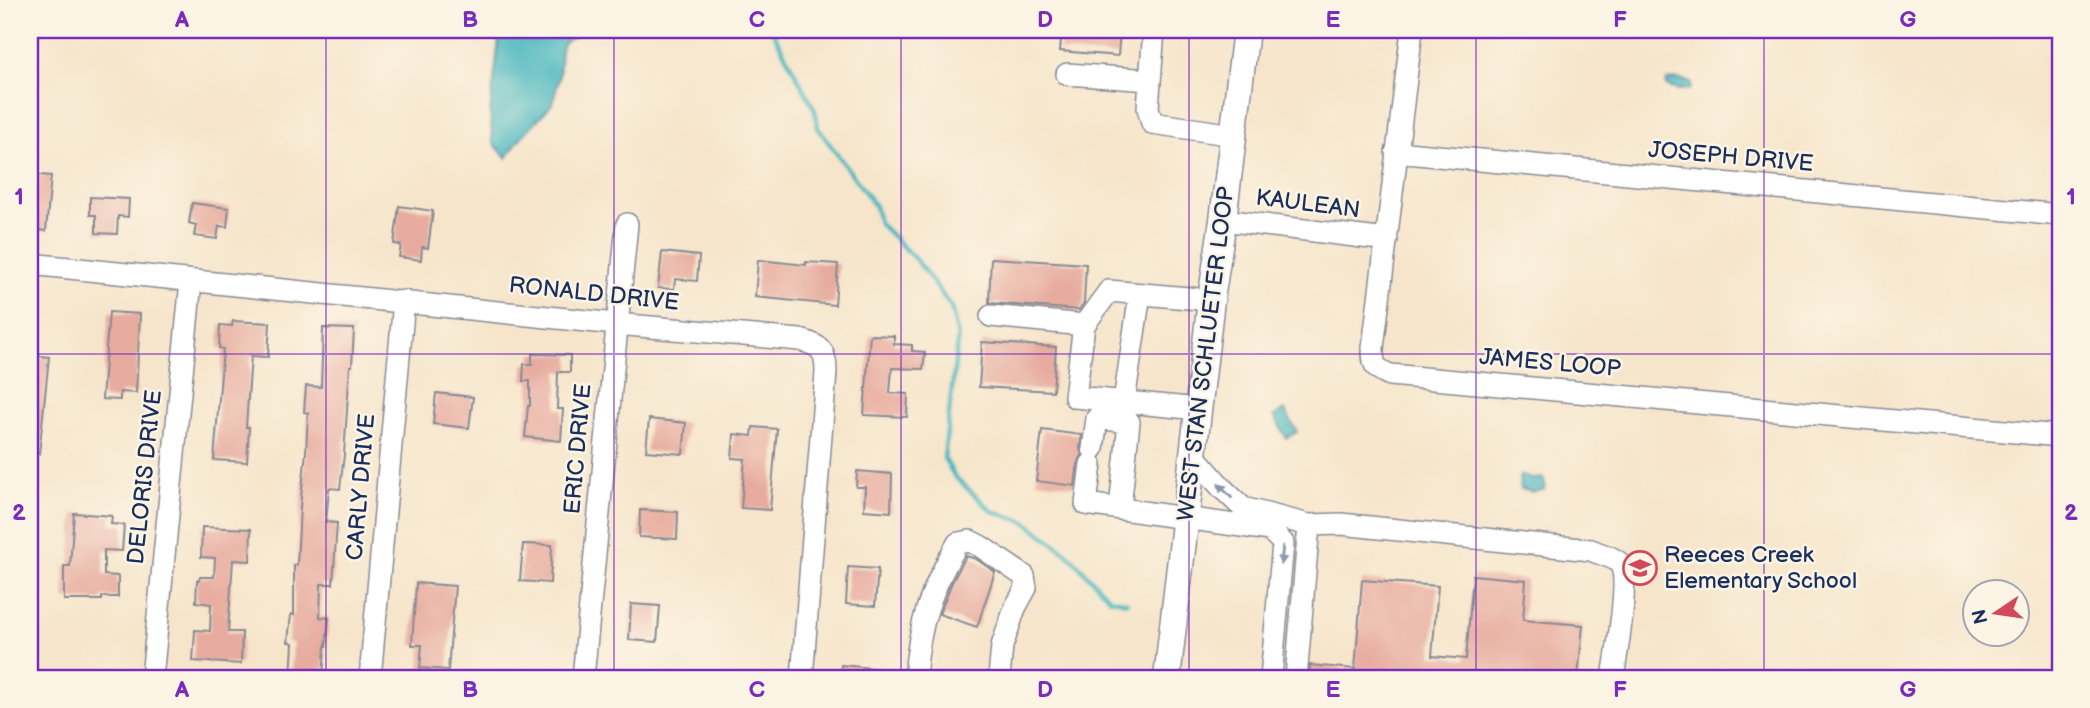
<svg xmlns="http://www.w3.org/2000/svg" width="2090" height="708" viewBox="0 0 2090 708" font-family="'Balsamiq Sans',sans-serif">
	<rect width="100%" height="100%" fill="#fcf5e5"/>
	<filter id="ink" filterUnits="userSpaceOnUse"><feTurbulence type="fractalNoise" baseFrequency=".0143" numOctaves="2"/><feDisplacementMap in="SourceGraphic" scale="14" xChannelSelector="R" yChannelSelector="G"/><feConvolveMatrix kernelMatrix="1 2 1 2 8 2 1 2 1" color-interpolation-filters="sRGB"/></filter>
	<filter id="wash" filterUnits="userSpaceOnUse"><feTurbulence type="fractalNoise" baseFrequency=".00686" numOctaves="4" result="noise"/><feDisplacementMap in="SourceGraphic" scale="28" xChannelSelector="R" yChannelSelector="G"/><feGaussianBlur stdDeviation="1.57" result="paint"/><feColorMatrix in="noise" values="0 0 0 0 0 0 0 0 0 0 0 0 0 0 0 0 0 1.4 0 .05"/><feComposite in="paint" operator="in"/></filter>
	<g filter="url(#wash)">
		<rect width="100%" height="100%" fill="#f6e5cb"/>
		<path fill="#48b7c0" stroke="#32738f" stroke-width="2" d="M500,30H587L564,42L561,49L559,79L552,104L518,141L507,158L493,143L490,113Z
			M1679,79L1691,82V89L1678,90L1666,86L1667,80Z
			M1285,410L1297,432L1286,438L1274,416Z
			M1521,475L1527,476L1530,479L1543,478L1545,483L1544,490L1532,492L1521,489L1519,478Z"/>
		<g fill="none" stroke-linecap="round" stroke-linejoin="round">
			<path stroke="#48b7c0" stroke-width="4.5" d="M772,30L815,110L818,128L875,206L879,223L918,262L951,307L958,336L944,458L955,477L992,511L1026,522L1068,554L1109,598L1127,602"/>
		</g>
		<g id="blocks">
			<path fill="#e7ac9f" d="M1062,30H1120L1118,56L1060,51Z
				M30,174L51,176L46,231L30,229Z
				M90,197L129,199L128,217L118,216L117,234L96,233V215H90Z
				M192,203L229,208L227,227L219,226L217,239L194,236L196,225L189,223Z
				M399,206L433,211L428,248L422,247L421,260L399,257L401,245L394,244Z
				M662,252L699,256L697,281L675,279L674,289L658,288Z
				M991,258L1086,264L1084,303L1079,310L989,303Z
				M758,260L806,265V262L838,264L835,305L755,297Z
				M109,312L140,314L136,393L120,392V400L102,399Z
				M233,321L270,323L268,357L251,356L246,427H249L247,462L214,460L223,349L219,348L220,325L232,326Z
				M323,328L354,329L352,366H350L344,455L340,489L329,488L326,522L337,523L333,584H321L320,617L329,618L326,646H325L323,678H291L293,643L288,642L291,614L294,615V565H297L300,507L306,452L308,413L304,412L306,386L321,387Z
				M870,335L894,336V344L912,345V351L925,352L923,369L892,368L890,393L908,394L907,417L864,415Z
				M982,342L1056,347L1053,391L979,387Z
				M532,354L570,355V372H558L557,409H563L561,441L525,437L528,406H530V381H523L524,364H532Z
				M30,355L49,357L39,454L30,453Z
				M436,393L473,397L469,428L433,424Z
				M649,419L686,423L683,454L646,451Z
				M753,427L777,429L770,510L741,508L745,459L732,458L734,434L752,436Z
				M1042,430L1082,435L1080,448L1082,455L1078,462L1075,486L1036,481Z
				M857,471L892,474L891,512L864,510L865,487H856Z
				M640,510L678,512L677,539L639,537Z
				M74,513L112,516L111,524L124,525L122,551L104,550V575L118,576V597H102V600H64V566H70Z
				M202,527L251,529L250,561L233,560L228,632H242L241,664L193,661L195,630L210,631L211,604L196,602L197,580H199L200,577H214L215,558L201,557Z
				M523,544L552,545L550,583L520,581Z
				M966,556L976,559L995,572L977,627L939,614L952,582Z
				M848,567L878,569L875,606L846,604Z
				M1473,575L1526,580L1523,620L1583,625L1578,678H1309L1310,665L1355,669L1362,580L1438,586L1432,656L1466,659Z
				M416,583L455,586L448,670L420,668L422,645H412Z
				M631,604L660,606L657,642L629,640Z
				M841,665L881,669L880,678H840Z"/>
		</g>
	</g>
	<g filter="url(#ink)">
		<use href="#blocks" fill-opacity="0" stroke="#888a94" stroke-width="2"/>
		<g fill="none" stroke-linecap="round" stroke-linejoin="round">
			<g stroke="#888a94" stroke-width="24">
				<path id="minor" d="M1154,30L1148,108L1152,123L1234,135
					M1412,30L1373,348C1373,365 1374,368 1390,375L2060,436
					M1067,74L1150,80
					M1396,152L2060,215
					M1223,220L1387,240
					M30,264L616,324L800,340C820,345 826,350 826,372L802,678
					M991,316L1084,325
					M1124,401L1140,294
					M1199,409L1075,397L1084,325L1109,291L1211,300
					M1093,449L1097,418L1129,422L1120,508
					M1193,455L1222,488L1243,508L1309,525L1341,524L1591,550C1599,554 1615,557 1620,564C1630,578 1616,658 1613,678
					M1091,464L1086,504L1270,530L1283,543L1271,678
					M152,678L191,281
					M370,678L404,301
					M583,678L627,224
					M915,678C919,624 930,590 958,543L970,541L980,546L1024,576L1026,588L1015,608L1002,646L999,678
					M1296,678L1309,525"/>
			</g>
			<g stroke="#888a94" stroke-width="29">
				<path id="major" d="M1167,678L1211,300L1223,220L1246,30"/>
			</g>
			<use href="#minor" stroke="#fff" stroke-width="21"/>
			<use href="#major" stroke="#fff" stroke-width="26"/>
		</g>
		<defs><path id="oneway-solid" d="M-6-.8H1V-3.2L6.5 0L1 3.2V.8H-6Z" transform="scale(1.75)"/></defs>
		<g fill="#8d97ae">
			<use href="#oneway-solid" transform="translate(1225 491) rotate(-134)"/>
			<use href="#oneway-solid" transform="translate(1282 555) rotate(95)"/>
		</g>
	</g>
	<path fill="none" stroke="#7b2cbf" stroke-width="2" stroke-opacity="0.55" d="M326,30V678M614,30V678M901,30V678M1189,30V678M1476,30V678M1764,30V678M30,354H2060"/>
	<defs>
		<g id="school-ring" transform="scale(1.75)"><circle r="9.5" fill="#fcf5e5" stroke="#d1495b" stroke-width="1.5"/><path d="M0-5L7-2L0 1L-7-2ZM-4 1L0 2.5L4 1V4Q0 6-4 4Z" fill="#d1495b"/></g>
	</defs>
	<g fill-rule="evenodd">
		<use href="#school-ring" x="1640" y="568"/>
	</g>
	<g text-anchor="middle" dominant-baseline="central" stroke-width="5" stroke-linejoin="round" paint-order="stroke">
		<g font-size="23" fill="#1b2f5e" stroke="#fcf5e5">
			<text transform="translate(1731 157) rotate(5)">JOSEPH DRIVE</text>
			<text transform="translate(1308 204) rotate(7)">KAULEAN</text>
			<text transform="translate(594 294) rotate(6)">RONALD DRIVE</text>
			<text transform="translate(1206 354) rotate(-83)">WEST STAN SCHLUETER LOOP</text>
			<text transform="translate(1550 363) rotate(5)">JAMES LOOP</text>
			<text transform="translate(578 449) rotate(-85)">ERIC DRIVE</text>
			<text transform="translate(145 477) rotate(-84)">DELORIS DRIVE</text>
			<text transform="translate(361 487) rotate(-85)">CARLY DRIVE</text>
		</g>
		<g font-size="23" fill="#1b2f5e" stroke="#fcf5e5" text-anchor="start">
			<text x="1664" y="555">Reeces Creek<tspan x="1664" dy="26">Elementary School</tspan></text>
		</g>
	</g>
	<rect width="2090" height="708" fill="none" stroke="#fcf5e5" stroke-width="77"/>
	<g transform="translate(1996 613) rotate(257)"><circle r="33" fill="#fcf5e5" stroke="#a2a6af" stroke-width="2"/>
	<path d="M0-5L12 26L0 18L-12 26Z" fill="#d1495b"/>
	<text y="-10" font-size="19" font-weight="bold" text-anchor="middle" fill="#1b2f5e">N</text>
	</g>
	<rect x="38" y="38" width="2014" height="632" fill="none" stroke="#7b2cbf" stroke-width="2.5"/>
	<g font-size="23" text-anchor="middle" font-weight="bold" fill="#7b2cbf">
		<text x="182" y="27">A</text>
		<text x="470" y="27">B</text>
		<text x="757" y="27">C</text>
		<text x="1045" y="27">D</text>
		<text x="1333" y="27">E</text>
		<text x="1620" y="27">F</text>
		<text x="1908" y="27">G</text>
		<text x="19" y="204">1</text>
		<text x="2071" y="204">1</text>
		<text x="19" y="520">2</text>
		<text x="2071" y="520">2</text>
		<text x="182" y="697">A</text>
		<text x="470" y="697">B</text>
		<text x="757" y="697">C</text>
		<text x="1045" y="697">D</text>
		<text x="1333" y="697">E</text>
		<text x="1620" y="697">F</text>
		<text x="1908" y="697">G</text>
	</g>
</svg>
